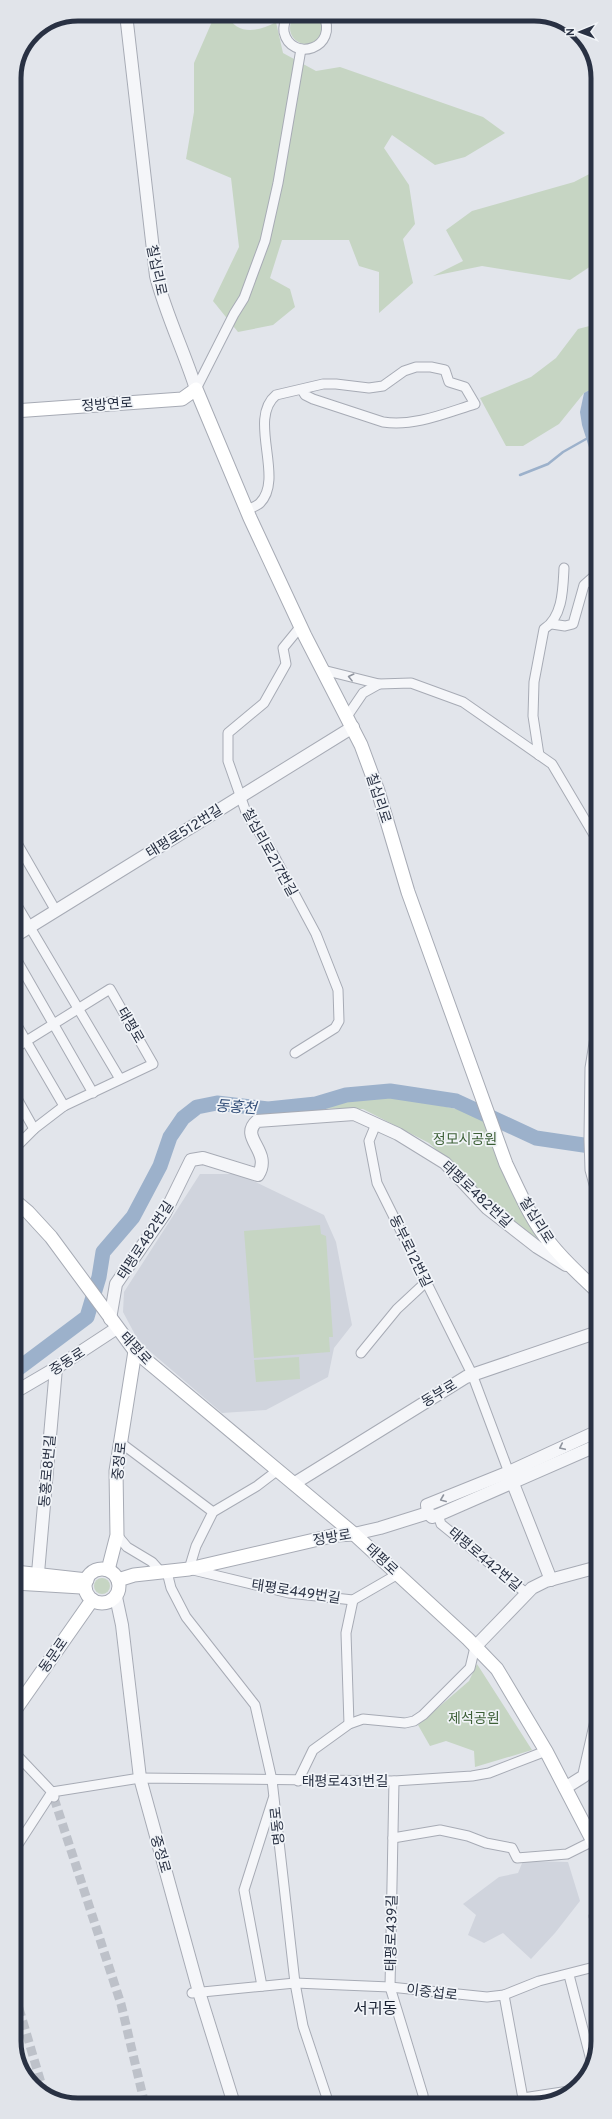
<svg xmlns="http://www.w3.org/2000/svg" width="612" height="2119" font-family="Overpass,'Noto Sans KR',sans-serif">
<rect width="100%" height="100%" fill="#e2e5eb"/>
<g fill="#d0d4dd">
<path d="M200,1174h39l85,41 12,27 16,83 -18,23 -6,29 -62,33 -44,3 -83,-71 -16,-30 1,-20z"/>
<path d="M523,1861l45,1 12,39 -25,32 -24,26 -28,-26 -19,10 -16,-8 8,-20 -13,-11 36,-27 19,-4z"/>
</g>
<g fill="#c6d5c3">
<circle cx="306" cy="28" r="16"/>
<path d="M222,14h5c9,22 32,18 49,8l7,31 33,18 24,-4 143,50 22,16 -40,24 -30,8 -43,-30 -8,13 25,37 6,39 -12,15 10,44 -34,30v-41l-20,-6 -10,-26h-67l-12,38 20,11 5,18 -22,18 -35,7 -25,-31 26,-54 -8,-69 -45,-19 8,-47v-49l20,-46z"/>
<path d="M597,170v92l-27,18 -88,-14 -49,10 30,-15 -17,-31 26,-19 102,-29z"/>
<path d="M597,324v62l-13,7 -25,31 -36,22h-17l-26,-48 51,-21 25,-19 22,-29z"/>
<path d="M385,1094l100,21 64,139 -120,-111 -66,-34 -86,-1z"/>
<path d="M320,1225l1,9 5,2 7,101h-4l1,15 -76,6 -10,-127z"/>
<path d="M299,1357l1,22 -44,3 -2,-22z"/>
<circle cx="102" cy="1586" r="8"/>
<path d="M477,1664l55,86 -57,17 -1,-16 -28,-10 -16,5 -12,-21 51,-44z"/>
</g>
<path fill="#9cb1cb" d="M597,386v87l-15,-48 -2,-13 4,-19z"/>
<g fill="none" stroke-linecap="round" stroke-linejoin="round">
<path stroke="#9cb1cb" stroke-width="2.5" d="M520,475l28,-11 15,-12 23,-13"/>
<path stroke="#9cb1cb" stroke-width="15" d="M15,1371l72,-54 12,-40 4,-25 30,-35 27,-51 10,-29 13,-19 14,-11 20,-4 51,6 48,-5 30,-9 44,-4 66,10 80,37 61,9"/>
<g stroke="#bdc1c9" stroke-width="9" stroke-dasharray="9 4.5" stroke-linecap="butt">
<path d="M54,1798l67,206 24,101"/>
<path d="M15,1995l29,98"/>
</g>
<g stroke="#a7abb5" stroke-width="11">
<g id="minor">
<path d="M288,14c-3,6 -5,11 -4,18 7,31 56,17 39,-18"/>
<path d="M196,389l38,-75 10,-16 21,-57 13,-58 23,-134"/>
<path d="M247,510c4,-2 10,-4 13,-7 25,-25 -13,-84 16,-108l47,-11h13l33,4 14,-2 21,-15 12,-4h15l14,3 4,12 16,5 10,17c-29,9 -61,23 -92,18l-70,-23 -8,-4 -3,-5"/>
<path d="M552,624l13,2 8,-2 11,-39 9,-8"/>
<path d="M323,670l56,14 32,-1 52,19 89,62 45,76"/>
<path d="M348,715l15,-22 16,-9"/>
<path d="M539,755l-6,-39 1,-34 10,-53c19,-12 19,-41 20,-61"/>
<path d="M14,838l42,73"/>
<path d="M15,902l105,177"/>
<path d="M15,957l78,136"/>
<path d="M15,1022l49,84"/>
<path d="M597,1025l-7,43 -1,71 1,31 7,25"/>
<path d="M15,1048l95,-59 43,75 -89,42 -30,23 -19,19"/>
<path d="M295,1053l40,-25 4,-7 -1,-31 -22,-56 -46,-86 -23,-33 -19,-54v-28l36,-30 22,-39 -3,-16 18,-22"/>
<path d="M15,1095l19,34"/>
<path d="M376,1124l-7,17 8,42 95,191 39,104"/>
<path d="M361,1353l36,-44 29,-27"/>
<path d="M121,1443l92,69"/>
<path d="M278,1470l-21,16 -44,26 -17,34 -7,23 100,24 64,7 45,-26"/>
<path d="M438,1515l3,9 85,69"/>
<path d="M117,1535l10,12 25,15 9,10"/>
<path d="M167,1572l4,16 15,29 69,88 17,75 23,203 8,43 26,78"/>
<path d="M349,1724l-3,-91 7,-33"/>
<path d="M15,1753l37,39 2,5"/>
<path d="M298,1781l15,-31 36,-26 14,-5 42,4 9,-2 9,-6 47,-47 5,-21"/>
<path d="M394,1781l-4,206 33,108 1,9"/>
<path d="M393,1838l47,-8 28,6 18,7 26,5 5,10 50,-4 26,-13"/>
<path d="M15,1849l37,-57 88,-14 254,3 78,-5 17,-3 57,-22"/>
<path d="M594,1916l4,5"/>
<path d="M569,1975l22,85"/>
<path d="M262,1986l-18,-96 29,-91"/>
<path d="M192,1993l103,-10 95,4 97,10 17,-2 35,-14 59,-15"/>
<path d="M504,1995l20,109"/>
<path d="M523,2098l46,-7"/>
</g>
</g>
<g stroke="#a7abb5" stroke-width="14">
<g id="tertiary">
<path d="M126,14l30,262c10,39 28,75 40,113"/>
<path d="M15,936l338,-209"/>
<path d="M110,1319l6,-35 49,-71 26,-53 12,-2 55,17c15,-24 -20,-37 -1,-54l97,-7 44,20 47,29 42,45 50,39 29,18"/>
<path d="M15,1392l41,-24 61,-40"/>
<path d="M512,1481l39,99"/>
<path d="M295,1483l171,-106 132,-45"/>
<path d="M428,1513l-1,-8 82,-33 89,-41"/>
<path d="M428,1513l4,4 6,-2 160,-70"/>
<path d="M354,1534l26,-6 48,-15"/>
<path d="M38,1573l18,-205"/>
<path d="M116,1597l6,28 18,153 59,214 35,112"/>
<path d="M475,1647l57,-59 14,-7 52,-14"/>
<path d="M565,1788l19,-12 14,-62"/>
</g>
</g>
<g stroke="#a7abb5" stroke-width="15">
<g id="secondary">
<path d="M14,411l168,-12 14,-10 54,129 55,118 56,109 17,46 30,101 98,272c13,27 25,56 44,79 14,18 31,33 48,49"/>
<path d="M15,1201l13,11 23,25 84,114 219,183 114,105 29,30 49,82 52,100"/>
<circle cx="102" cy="1586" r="17"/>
<path d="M108,1570l9,-35 -1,-64 19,-120"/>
<path d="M15,1572l72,8"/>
<path d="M118,1580l16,-5 55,-6 147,-34 18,-1"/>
<path d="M15,1583l66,4"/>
<path d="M15,1710l77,-110"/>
</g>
</g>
<use href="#minor" stroke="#f5f6f9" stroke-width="9"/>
<use href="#tertiary" stroke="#f5f6f9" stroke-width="12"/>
<use href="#secondary" stroke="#fff" stroke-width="13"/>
</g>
<defs><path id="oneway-chevron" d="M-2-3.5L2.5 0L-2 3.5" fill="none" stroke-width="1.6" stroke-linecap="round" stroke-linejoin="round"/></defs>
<g stroke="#8f949e">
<use href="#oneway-chevron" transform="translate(351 677) rotate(-166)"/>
<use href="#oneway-chevron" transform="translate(562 1447) rotate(155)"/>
<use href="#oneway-chevron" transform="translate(443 1499) rotate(158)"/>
</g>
<g text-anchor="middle" stroke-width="3.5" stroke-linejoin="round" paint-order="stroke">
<g font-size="14" fill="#293143" stroke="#f1f4f8">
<text transform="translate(157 270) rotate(78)" y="5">칠십리로</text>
<text transform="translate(107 404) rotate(-4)" y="5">정방연로</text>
<text transform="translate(379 798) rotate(72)" y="5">칠십리로</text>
<text transform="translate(184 831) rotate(-32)" y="5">태평로512번길</text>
<text transform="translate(270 852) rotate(61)" y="5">칠십리로217번길</text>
<text transform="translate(131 1025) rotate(60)" y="5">태평로</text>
<text transform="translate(477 1194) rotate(43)" y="5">태평로482번길</text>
<text transform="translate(537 1220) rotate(58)" y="5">칠십리로</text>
<text transform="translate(145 1240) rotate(-57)" y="5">태평로482번길</text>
<text transform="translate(411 1251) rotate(64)" y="5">동부로12번길</text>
<text transform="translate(136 1348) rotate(47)" y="5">태평로</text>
<text transform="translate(67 1361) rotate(-33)" y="5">중동로</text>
<text transform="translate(439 1393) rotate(-31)" y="5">동부로</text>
<text transform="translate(119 1461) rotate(-84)" y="5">중정로</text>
<text transform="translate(47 1471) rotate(-85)" y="5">동홍로8번길</text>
<text transform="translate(332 1537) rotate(-10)" y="5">정방로</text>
<text transform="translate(382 1559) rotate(43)" y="5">태평로</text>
<text transform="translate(485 1559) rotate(40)" y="5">태평로442번길</text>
<text transform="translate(296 1591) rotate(9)" y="5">태평로449번길</text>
<text transform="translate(53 1655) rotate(-55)" y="5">동문로</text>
<text x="345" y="1786">태평로431번길</text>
<text transform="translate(277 1826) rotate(-96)" y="5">명동로</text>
<text transform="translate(161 1854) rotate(74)" y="5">중정로</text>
<text transform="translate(391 1933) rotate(-89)" y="5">태평로439길</text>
<text transform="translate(432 1992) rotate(7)" y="5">이중섭로</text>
</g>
<g font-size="14" fill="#3c5f36" stroke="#f1f4f8">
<text x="465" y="1144">정모시공원</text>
<text x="474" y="1723">제석공원</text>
</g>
<g font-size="15" font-style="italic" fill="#324e78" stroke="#f1f4f8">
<text transform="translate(236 1107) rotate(4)" y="5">동홍천</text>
</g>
<g font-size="16" fill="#1b2334" stroke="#f1f4f8">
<text x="375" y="2014">서귀동</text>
</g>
</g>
<path d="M0 0H612V2119H0ZM78 21H534A57 57 0 0 1 591 78V2041A57 57 0 0 1 534 2098H78A57 57 0 0 1 21 2041V78A57 57 0 0 1 78 21Z" fill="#e1e4ea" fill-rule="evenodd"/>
<path fill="none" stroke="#293143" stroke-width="5" d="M78 21H534A57 57 0 0 1 591 78V2041A57 57 0 0 1 534 2098H78A57 57 0 0 1 21 2041V78A57 57 0 0 1 78 21Z"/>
<g transform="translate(580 32) rotate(269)" stroke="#f1f4f8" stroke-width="3" paint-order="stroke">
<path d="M0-3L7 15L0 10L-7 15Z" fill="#293143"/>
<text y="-6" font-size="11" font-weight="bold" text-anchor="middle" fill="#293143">N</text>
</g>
</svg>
